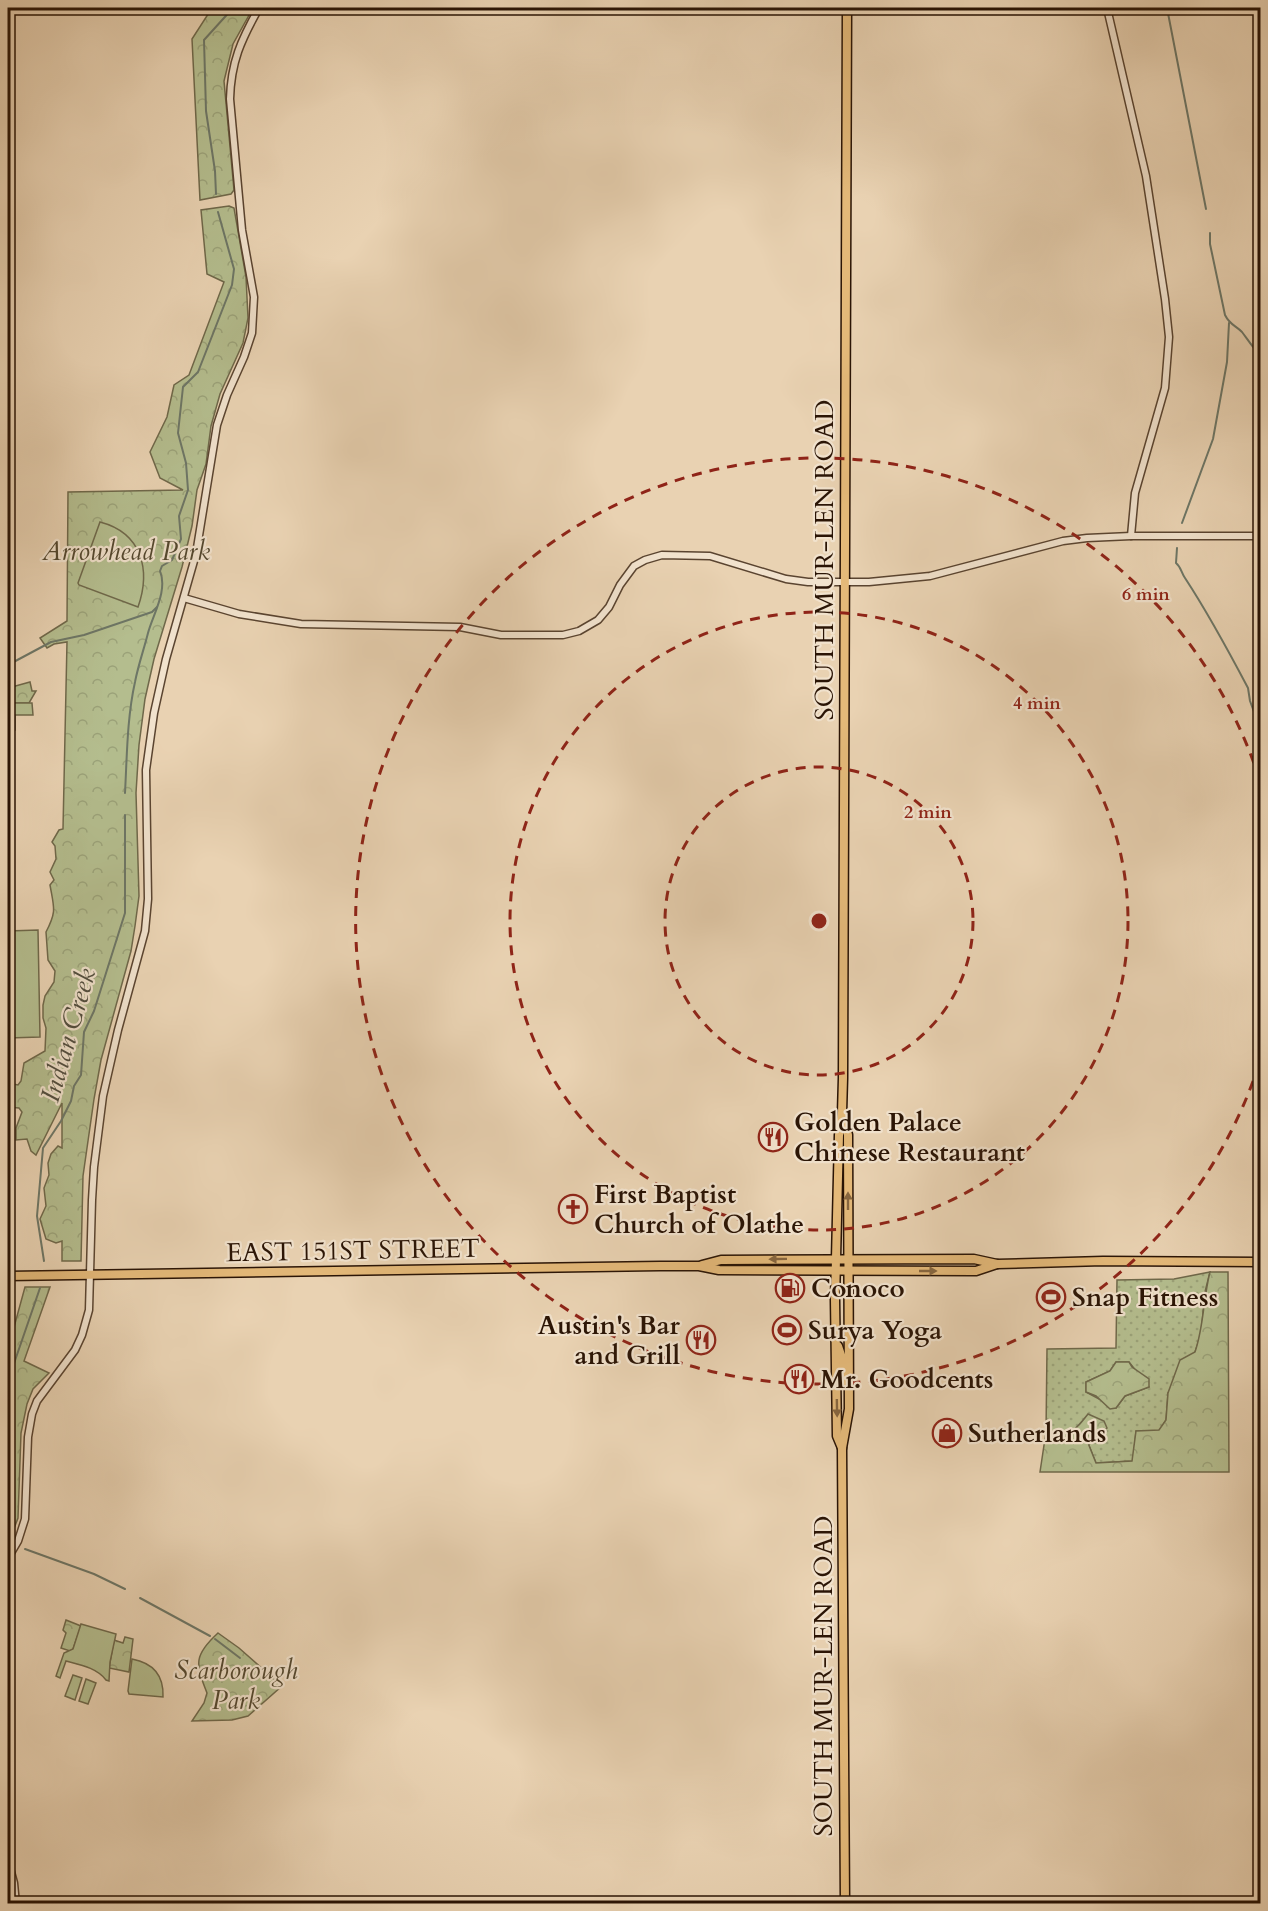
<svg xmlns="http://www.w3.org/2000/svg" width="1268" height="1911" font-family="Cardo,serif">
<defs>
<pattern id="grass-dots" width="8" height="8" patternUnits="userSpaceOnUse" patternTransform="scale(1.5)"><rect width="8" height="8" fill="#b4bd8e"/><path d="M2 2h.1M6 6h.1" fill="none" stroke="#9ba279" stroke-width="1.8" stroke-linecap="round"/></pattern>
<pattern id="forest-crowns" width="20" height="18" patternUnits="userSpaceOnUse" patternTransform="scale(1.5)"><rect width="20" height="18" fill="#b4bd8e"/><path d="M2 6a3 3 0 1 1 6 0M12 15a3 3 0 1 1 6 0" fill="none" stroke="#9ba279"/></pattern>
</defs>
<rect width="100%" height="100%" fill="#e9d2b2"/>
<filter id="stains"><feTurbulence type="fractalNoise" baseFrequency=".00333" numOctaves="4"/><feColorMatrix values="0 0 0 0 .2 0 0 0 0 .09 0 0 0 0 .02 0 0 0 .5 -.17"/></filter>
<radialGradient id="worn" r=".72"><stop offset=".6" stop-color="#630" stop-opacity="0"/><stop offset="1" stop-color="#630" stop-opacity=".3"/></radialGradient>
<path fill="url(#grass-dots)" stroke="#6f684a" stroke-width="1.5" fill-rule="evenodd" d="M1210,1272l-5,20 -4,42 -6,18 -27,41 -2,27 -7,11h-23l-3,30 -37,2 -8,-20 -13,-13 -16,5 -13,-3 1,-83 69,-1 1,-68 57,-1zM1116,1362h13l20,25 -24,9 -9,12 -30,-16v-10l24,-11z"/>
<g fill="url(#forest-crowns)" stroke="#6f684a" stroke-width="1.5">
<path d="M212,8h41l-20,36 -9,37 10,109 -3,4 -31,6 -8,-161z"/>
<path d="M229,206l5,2 12,69 2,41 -5,25 -23,51 -9,32 -5,38 -9,26 -5,36 -10,41 -28,92 -9,40 -6,46 -3,48 3,103 -4,30 -4,25 -30,109 -7,39 -11,77 -2,85h-19v-20l-6,2 -10,-4 -6,-20 6,-13 -2,-18 5,-13 -1,-12 3,-9 7,-8 4,2v-45l-26,52 -5,-4 -4,-12 -11,1v-12l6,-16 -3,-4 -11,-1v-24l10,2 3,-4 3,-18 21,-12 1,-23 -3,-10v-13l2,-9 9,-14 1,-11 -7,-11 -2,-28c11,-21 8,-24 4,-47l4,-5 -4,-8 6,-13 -1,-13 -3,-4 7,-12 4,-1 4,-187 -13,2 -7,4 -7,-10 27,-17 1,-129 115,-2 -23,-12 -10,-26 17,-35 7,-32 15,-10 35,-93 -17,-8 -6,-64z"/>
<path d="M30,682l2,9h4l-7,12h-21v-15z"/>
<path d="M1210,1272h18l1,200h-189l6,-40c24,5 28,0 42,-18l16,7 3,7 -19,15 8,20 36,-2 4,-30 23,-1 7,-10 2,-27 12,-33 15,-8c9,-26 8,-53 15,-80z"/>
<path d="M25,1287h25l-26,74 25,12 -16,16 -6,15 -6,29 -3,85 -10,26v-195z"/>
<path d="M1116,1362h13l3,5 17,12v8l-24,9 -9,12 -6,1 -14,-13 -10,-4v-10l24,-11z"/>
<path d="M66,1620l15,6 -8,23 -3,2 -9,-3 5,-15 -3,-3z"/>
<path d="M218,1633l21,15 43,38 -34,30 -16,4 -40,1 12,-18 3,-10c-12,-30 -13,-38 11,-60z"/>
<path d="M125,1637l8,2 -4,33 -20,-4 5,-28 9,3z"/>
</g>
<g fill="#b4bd8e" stroke="#6f684a" stroke-width="1.5">
<path d="M100,522c42,11 51,48 38,85l-59,-22 -1,-2z"/>
<path d="M8,703h24l1,12h-18v15h-7z"/>
<path d="M38,930l2,107 -32,1v-107z"/>
<path d="M81,1624l35,10 -6,28 -1,19 -3,-1c-9,-12 -25,-15 -40,-19l-6,17 -4,-2 8,-23 9,-4z"/>
<path d="M132,1659c21,4 32,16 31,38l-34,-3 -1,-3z"/>
<path d="M73,1675l9,3 -7,22 -10,-4z"/>
<path d="M86,1679l10,4 -8,21 -9,-3z"/>
</g>
<g fill="none" stroke-linecap="round" stroke-linejoin="round">
<g stroke="#6d7666" stroke-width="2">
<path d="M1167,8l39,201"/>
<path d="M216,194l-1,-23 -9,-60 -2,-71 29,-32"/>
<path d="M1210,233v11l15,71c5,10 10,10 17,17 6,8 11,16 18,23"/>
<path d="M1182,523l31,-84 14,-77 2,-39"/>
<path d="M1177,548l-1,15c5,4 5,9 9,15 23,35 43,72 63,110l2,13 10,27"/>
<path d="M8,665l43,-23 33,-7 68,-23 5,-5"/>
<path d="M125,793c2,-37 2,-75 10,-111 3,-16 9,-33 13,-49 5,-19 20,-42 12,-62l2,-5 10,-6 9,-21 -2,-23 9,-26 -2,-27 -8,-30 5,-46 15,-15 34,-87 2,-16 -16,-57"/>
<path d="M44,1261l-7,-45 6,-68 18,-27 10,-20 3,-15 7,-11 3,-43 10,-21 31,-98v-98"/>
<path d="M8,1521l2,-146 30,-87"/>
<path d="M25,1549l69,25 31,15"/>
<path d="M140,1598l70,38"/>
<path d="M215,1639l25,19"/>
</g>
<g stroke="#5a4430" stroke-width="9">
<g id="minor">
<path d="M1107,8l39,168 19,123 4,38 -4,51 -30,105 -4,43"/>
<path d="M184,598l55,16 62,10 159,3 41,8h62l16,-4 19,-11 11,-13 11,-22 14,-19 11,-6 17,-5 48,1 76,23 22,3h61l61,-6 133,-35 24,-3 44,-2h129"/>
<path d="M8,1558l10,-17 7,-22 3,-82 4,-23 5,-13 38,-51 7,-15 7,-25 3,-110 2,-33 9,-71 15,-66 27,-99 3,-32 -2,-129 8,-57 12,-54 30,-105 21,-129 10,-30 17,-38 8,-24 2,-36 -12,-67 -12,-131c1,-37 11,-59 29,-91"/>
<path d="M8,1861l6,22 2,21"/>
</g>
</g>
<g stroke="#2a1405" stroke-width="11">
<g id="major">
<path d="M843,1116l5,19 1,274 -7,39 3,456"/>
<path d="M702,1265l19,-5 253,-1 23,5 106,-3 157,1"/>
<path d="M8,1276l652,-10h39l20,4 257,1 21,-7"/>
<path d="M838,1346l4,12v24l6,4"/>
<path d="M842,1448l-5,-12 -2,-136 4,-165 3,-22 1,-35 4,-1070"/>
</g>
</g>
<use href="#minor" stroke="#f1e2cd" stroke-width="6"/>
<use href="#major" stroke="#e4b979" stroke-width="8"/>
</g>
<defs><path id="oneway-solid" d="M-6-.8H1V-3.2L6.5 0L1 3.2V.8H-6Z" transform="scale(1.5)"/></defs>
<g fill="#87663f">
<use href="#oneway-solid" transform="translate(848 1201) rotate(-90)"/>
<use href="#oneway-solid" transform="translate(778 1259) rotate(179)"/>
<use href="#oneway-solid" transform="translate(928 1271)"/>
<use href="#oneway-solid" transform="translate(837 1408) rotate(89)"/>
</g>
<g fill="none" stroke="#8f2418" stroke-width="3" stroke-dasharray="10 8">
<circle cx="819" cy="921" r="154"/>
<circle cx="819" cy="921" r="309"/>
<path d="M1259 1064A463 463 0 1 1 1259 778"/>
</g>
<defs>
<g id="restaurant-ring" transform="scale(1.5)"><circle r="9.5" fill="#f1e2cd" stroke="#8f2418" stroke-width="1.5"/><path d="M-5-6h1v4h1v-4h1v4h1v-4h1v5L-1.5 .5V6h-2V.5L-5-1ZM5-6V6H3V1.5H1.5Q1.5-4 5-6Z" fill="#8f2418"/></g>
<g id="church-ring" transform="scale(1.5)"><circle r="9.5" fill="#f1e2cd" stroke="#8f2418" stroke-width="1.5"/><path d="M-1.2-6h2.4v3.5h3.3v2.4h-3.3V6h-2.4V-.1h-3.3v-2.4h3.3Z" fill="#8f2418"/></g>
<g id="fuel-ring" transform="scale(1.5)"><circle r="9.5" fill="#f1e2cd" stroke="#8f2418" stroke-width="1.5"/><path d="M-5.5-6h7V0h2V4h1.3V-2.5L3-4.5l.8-.8L6-3V5H2.5V1h-1V6h-7ZM-4.2-4.7v3.2H.2V-4.7Z" fill="#8f2418"/></g>
<g id="stadium-ring" transform="scale(1.5)"><circle r="9.5" fill="#f1e2cd" stroke="#8f2418" stroke-width="1.5"/><path d="M0-5a6.5 5 0 1 0 0 10a6.5 5 0 1 0 0-10ZM-3.5-1.8h7v3.6h-7Z" fill="#8f2418"/></g>
<g id="shop-ring" transform="scale(1.5)"><circle r="9.5" fill="#f1e2cd" stroke="#8f2418" stroke-width="1.5"/><path d="M-5-2.5h2.3a2.7 3.5 0 0 1 5.4 0H5L5.5 6h-11ZM-1.5-2.5h3a1.5 2.3 0 0 0-3 0Z" fill="#8f2418"/></g>
</defs>
<g fill-rule="evenodd">
<use href="#restaurant-ring" x="773" y="1137"/>
<use href="#church-ring" x="573" y="1209"/>
<use href="#fuel-ring" x="790" y="1288"/>
<use href="#stadium-ring" x="1051" y="1297"/>
<use href="#stadium-ring" x="787" y="1330"/>
<use href="#restaurant-ring" x="701" y="1340"/>
<use href="#restaurant-ring" x="799" y="1379"/>
<use href="#shop-ring" x="947" y="1433"/>
</g>
<g text-anchor="middle" stroke-width="4.5" stroke-linejoin="round" paint-order="stroke">
<g font-size="26" font-style="italic" fill="#53472e" stroke="#f1e2cd">
<text x="126" y="560">Arrowhead Park</text>
<text x="236" y="1679">Scarborough<tspan x="236" dy="30">Park</tspan></text>
</g>
<g font-size="26" fill="#2a1405" stroke="#f1e2cd">
<text transform="translate(824 560) rotate(-90)" y="9">SOUTH MUR-LEN ROAD</text>
<text transform="translate(353 1250) rotate(-1)" y="9">EAST 151ST STREET</text>
<text transform="translate(823 1676) rotate(-90)" y="9">SOUTH MUR-LEN ROAD</text>
</g>
<g font-size="26" font-weight="bold" fill="#2a1405" stroke="#f1e2cd" text-anchor="start">
<text x="794" y="1131">Golden Palace<tspan x="794" dy="30">Chinese Restaurant</tspan></text>
<text x="594" y="1203">First Baptist<tspan x="594" dy="30">Church of Olathe</tspan></text>
<text x="811" y="1297">Conoco</text>
<text x="1072" y="1306">Snap Fitness</text>
<text x="680" y="1334" text-anchor="end">Austin's Bar<tspan x="680" dy="30">and Grill</tspan></text>
<text x="808" y="1339">Surya Yoga</text>
<text x="820" y="1388">Mr. Goodcents</text>
<text x="968" y="1442">Sutherlands</text>
</g>
<g font-size="27" font-style="italic" fill="#514d3e" stroke="#f1e2cd">
<text transform="translate(68 1035) rotate(-74)" y="9">Indian Creek</text>
</g>
</g>
<circle cx="819" cy="921" r="9" fill="#8f2418" stroke="#f1e2cd" stroke-width="3"/>
<g font-size="18" text-anchor="middle" font-weight="bold" fill="#8f2418" stroke="#f1e2cd" stroke-width="4.5" stroke-linejoin="round" paint-order="stroke">
<text x="1146" y="600">6 min</text>
<text x="1037" y="709">4 min</text>
<text x="928" y="818">2 min</text>
</g>
<rect width="1268" height="1911" fill="none" stroke="#e9d2b2" stroke-width="30"/>
<rect x="9" y="9" width="1250" height="1893" fill="none" stroke="#2a1405" stroke-width="3"/>
<rect x="15" y="15" width="1238" height="1881" fill="none" stroke="#2a1405" stroke-width="1.5"/>
<rect width="100%" height="100%" filter="url(#stains)"/>
<rect width="100%" height="100%" fill="url(#worn)"/>
</svg>
